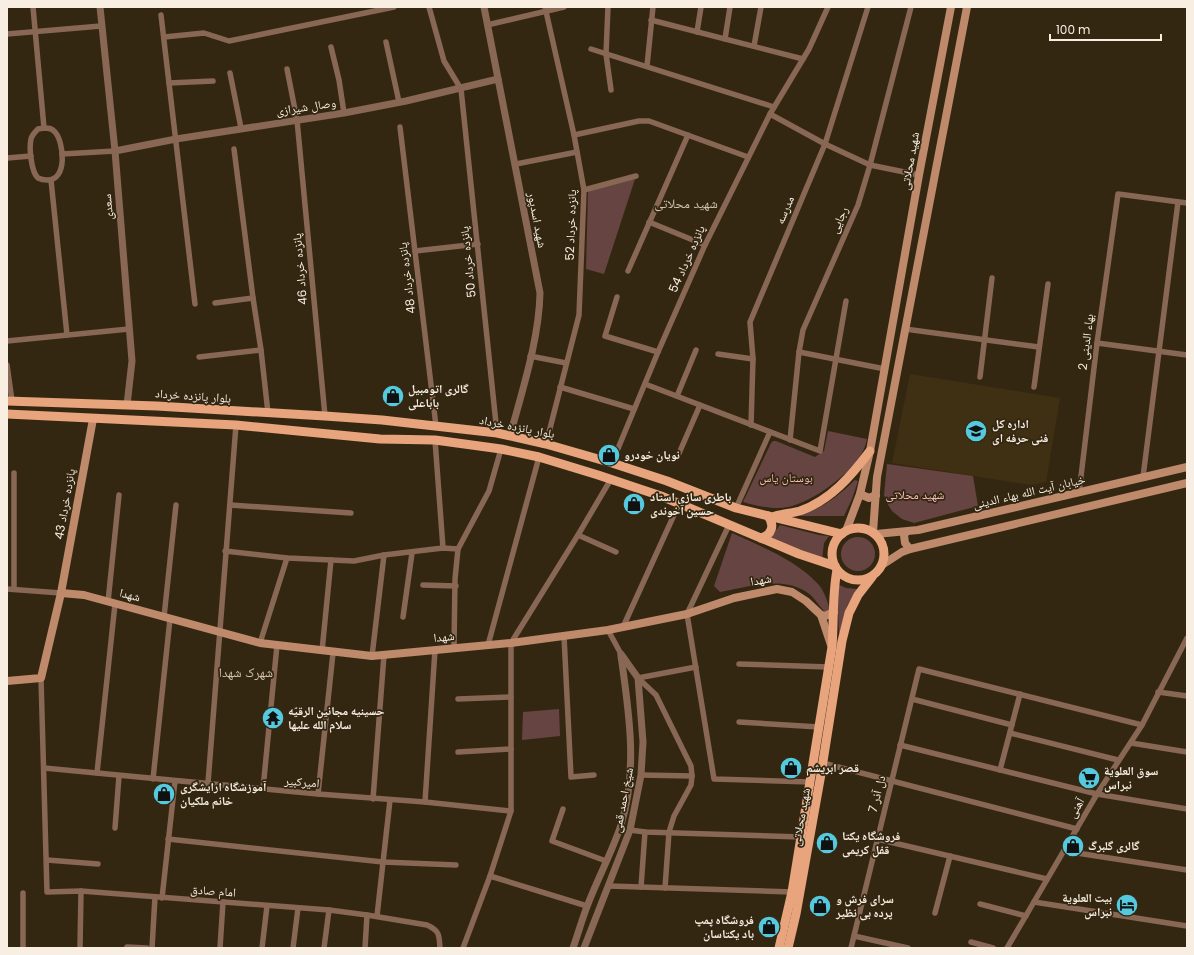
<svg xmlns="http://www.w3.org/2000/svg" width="1194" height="955" font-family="Poppins,'Noto Naskh Arabic',sans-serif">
<rect width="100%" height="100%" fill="#342712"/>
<path fill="#3f2f13" d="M910,374l150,24 -14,84 -15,3 -139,-22z"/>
<g fill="#664441">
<path d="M635,179l-31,95 -18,-5 2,-78z"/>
<path d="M828,431l39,8c-1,4 -2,8 -4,12 -11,22 -50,51 -75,56 -14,3 -31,-1 -45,-5l28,-59 2,-2h3l39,16 9,-6z"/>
<path d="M887,464l86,12 5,30 -64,17 -12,-4 -10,-8 -5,-8 -3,-8z"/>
<path d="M855,480l3,1 -6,18 -8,17h-44c24,-9 37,-19 55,-36z"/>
<path d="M780,525l39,10 10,1 -5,7 -2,17 -53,-21z"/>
<path d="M732,533c28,13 64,27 85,50 7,7 11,19 13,28l-2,1h-3c-6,-6 -10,-14 -17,-19 -25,-18 -60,-6 -88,-1l-6,-6z"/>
<circle cx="858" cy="554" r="17"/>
<path d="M837,584l9,4 11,1 -10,17 -8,29z"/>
<path d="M559,709l1,27 -38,4 1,-28z"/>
</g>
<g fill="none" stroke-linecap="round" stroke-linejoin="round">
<g stroke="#886754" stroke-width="5.5">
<path d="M33,7l11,121"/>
<path d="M429,7l15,54 17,28 36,344"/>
<path d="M545,7l29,128 10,55 -5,125 -33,129"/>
<path d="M608,7l-2,47 5,36"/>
<path d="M161,15l34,289"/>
<path d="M651,20l152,39"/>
<path d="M487,25l77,-18"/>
<path d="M697,32l4,-25"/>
<path d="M7,34l94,-8"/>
<path d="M164,37l40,-4 25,8 165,-34"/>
<path d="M725,39l5,-32"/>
<path d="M386,42l13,60"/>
<path d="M754,46l7,-39"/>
<path d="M331,47l8,33 5,33"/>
<path d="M591,49l183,58"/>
<path d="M647,66l6,-59"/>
<path d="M287,69l10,51 28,296"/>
<path d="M230,73l11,55"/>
<path d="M169,83l44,-2"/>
<path d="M770,114l55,30 45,21 49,10"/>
<path d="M400,127l36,299"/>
<path d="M44,128c4,0 8,0 11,4 9,10 13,49 -8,48 -3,0 -7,-1 -9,-2 -7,-6 -9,-31 -7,-39 1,-4 4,-7 7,-10z"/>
<path d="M574,135l65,-14h10l99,36"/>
<path d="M234,149l19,149 8,52 7,63"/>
<path d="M62,154l53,-3"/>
<path d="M7,158l24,-2"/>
<path d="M516,164l61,-12"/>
<path d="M51,180l16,155"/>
<path d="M584,190l52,-14"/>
<path d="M649,222l56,23"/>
<path d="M415,251l63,-7"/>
<path d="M628,271l60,-136"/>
<path d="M617,297l-12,39 53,16"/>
<path d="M215,303l38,-5"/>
<path d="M905,329l134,18"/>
<path d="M7,341l122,-12"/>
<path d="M1097,343l90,12"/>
<path d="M799,352l86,17"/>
<path d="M718,354l35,5"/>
<path d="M530,356l36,7"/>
<path d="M199,357l62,-7"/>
<path d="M7,365l5,36"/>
<path d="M980,377l12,-99"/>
<path d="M645,384l175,67 26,-150"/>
<path d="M560,387l74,22"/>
<path d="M1034,387l14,-103"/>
<path d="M677,396l19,-46"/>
<path d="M751,425l2,-66 -3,-37 75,-178 43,-137"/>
<path d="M435,440l8,108"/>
<path d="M790,440l9,-88 4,-22 55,-125 12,-40 41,-158"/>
<path d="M677,458l23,-53"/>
<path d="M612,463l46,-111 47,-107 65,-131 39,-65 19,-42"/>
<path d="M14,473v116"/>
<path d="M1143,477l35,-275"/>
<path d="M1079,493l18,-150 21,-149 69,9"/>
<path d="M230,505l121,8"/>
<path d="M736,508l34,-76"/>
<path d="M729,525l-42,89 27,165 96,3"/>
<path d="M578,535l38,17"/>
<path d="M225,551l62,7 67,3 30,-6 59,-7 15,1"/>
<path d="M423,585l33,1"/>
<path d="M7,589l54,4"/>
<path d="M108,602l11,-107"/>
<path d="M164,617l12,-112"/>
<path d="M403,617l9,-64"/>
<path d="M623,627l56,-123"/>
<path d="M608,630l13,24"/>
<path d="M564,636l7,141 23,-2"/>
<path d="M260,643l27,-85"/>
<path d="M488,645l51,-188"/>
<path d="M454,648l1,-69 3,-30 31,-58 12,-42"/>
<path d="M322,651l9,-91"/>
<path d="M372,656l12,-101"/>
<path d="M739,664l90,3"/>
<path d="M41,678l6,214 34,-1 248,19 38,5 60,10c13,6 12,10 13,23"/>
<path d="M638,678l18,17 35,71 1,10 -1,9 -17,31 -5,16 -4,56"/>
<path d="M638,678l58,-11"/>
<path d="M1158,692l29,4"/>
<path d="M458,699l53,-2"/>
<path d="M912,699l100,26"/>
<path d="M739,722l80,5"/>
<path d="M1010,733l108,27"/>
<path d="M1131,743l56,9"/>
<path d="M900,745l197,49 90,15"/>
<path d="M458,752l53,-3"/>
<path d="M823,763l254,66"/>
<path d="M44,768l274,26 107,8 86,9"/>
<path d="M1000,770l20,-76"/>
<path d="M97,773l18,-169"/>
<path d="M641,775l51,1"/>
<path d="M153,779l17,-160"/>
<path d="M208,783l28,-358"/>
<path d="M263,789l14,-144"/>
<path d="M318,794l15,-141"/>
<path d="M373,799l11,-144"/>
<path d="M425,802l10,-152"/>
<path d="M563,809l-11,32 54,20"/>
<path d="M115,828l4,-52"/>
<path d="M630,830l15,2 156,5"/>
<path d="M168,839l215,23 73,3"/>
<path d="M877,839l170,40"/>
<path d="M1064,851l123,19"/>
<path d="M47,860l51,4"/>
<path d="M490,876l97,30"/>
<path d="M609,886l183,6"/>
<path d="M641,887l4,-55"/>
<path d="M23,893v55"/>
<path d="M162,898l13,-117"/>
<path d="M1034,902l153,24"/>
<path d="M980,904l46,12"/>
<path d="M935,913l15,-57"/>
<path d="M377,916l13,-116"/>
<path d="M854,936l54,12"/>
<path d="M971,942l22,6"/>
<path d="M127,947l20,1"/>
<path d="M80,948l1,-57"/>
<path d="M152,948l3,-51"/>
<path d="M220,948l3,-46"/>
<path d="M262,948l5,-42"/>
<path d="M293,948l5,-40"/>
<path d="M324,948l5,-38"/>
<path d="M365,948l2,-33"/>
<path d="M463,948l27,-72 21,-65v-168l67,-108 33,-56"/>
<path d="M851,948l68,-279 223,56"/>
<path d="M1007,948l90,-154 45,-69 45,-87"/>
</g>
<g stroke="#886754" stroke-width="7">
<path d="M100,7l15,144 17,210 -5,44"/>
<path d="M484,7l56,286c-1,47 -18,98 -30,143"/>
<path d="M115,151l61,-12 168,-26 62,-12 92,-22"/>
<path d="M573,948c5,-14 9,-29 15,-44 10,-26 24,-52 33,-79 17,-55 8,-113 0,-169"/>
<path d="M584,948l46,-118 11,-55 2,-33 -5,-64 -17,-24"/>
</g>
<g stroke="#be8a6b" stroke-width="8">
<path d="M860,494l9,4 7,-3"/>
<path d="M846,531l14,-37 10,-43 49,-276 32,-168"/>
<path d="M873,532l4,-55 90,-470"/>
<path d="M906,532l-2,3 1,8 5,6"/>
<path d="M876,534l42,-4 269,-63"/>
<path d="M882,565l20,-13 8,-3 277,-66"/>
<path d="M61,593l23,2 176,48 112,13 139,-13 97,-13 79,-16 47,-16 43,-9 15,3 14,9 15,14"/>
<path d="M831,645l-10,-30 4,1 9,-4"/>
<path d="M7,681l34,-3 20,-85 32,-174"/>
</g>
<g stroke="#e8a47c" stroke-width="9">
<path d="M7,401l150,5 168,10 57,4 115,13 49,11 66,19 55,18 69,27 106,26"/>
<path d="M7,414l229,11 144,14 55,1 66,9 38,8 59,18 63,21 138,58 36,12"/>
<path d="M775,516c8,-2 17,-3 25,-5 31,-11 51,-35 70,-60"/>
<circle cx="858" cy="554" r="26"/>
<path d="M761,538c11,-3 14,-13 7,-22"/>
<path d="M779,948l13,-56 40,-245c2,-25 0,-51 5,-77"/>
<path d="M788,948l8,-34 25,-140 21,-133 7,-28 9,-18 14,-18"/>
</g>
</g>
<defs>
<g id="shop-disc" transform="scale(1.15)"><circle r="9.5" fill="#55cadf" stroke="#342712"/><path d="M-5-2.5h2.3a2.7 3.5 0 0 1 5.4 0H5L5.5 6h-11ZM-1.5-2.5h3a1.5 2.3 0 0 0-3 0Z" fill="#111"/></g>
<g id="school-disc" transform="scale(1.15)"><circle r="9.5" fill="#55cadf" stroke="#342712"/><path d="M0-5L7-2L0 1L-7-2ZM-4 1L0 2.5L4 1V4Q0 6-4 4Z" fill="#111"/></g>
<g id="temple-disc" transform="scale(1.15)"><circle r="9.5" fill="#55cadf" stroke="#342712"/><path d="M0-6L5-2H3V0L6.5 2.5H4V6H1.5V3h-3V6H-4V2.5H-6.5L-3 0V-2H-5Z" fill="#111"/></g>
<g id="supermarket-disc" transform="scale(1.15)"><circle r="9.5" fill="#55cadf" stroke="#342712"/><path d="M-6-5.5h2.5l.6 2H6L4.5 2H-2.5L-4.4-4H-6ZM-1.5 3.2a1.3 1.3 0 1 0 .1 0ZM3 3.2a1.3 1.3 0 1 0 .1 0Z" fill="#111"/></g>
<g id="hotel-disc" transform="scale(1.15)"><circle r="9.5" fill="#55cadf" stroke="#342712"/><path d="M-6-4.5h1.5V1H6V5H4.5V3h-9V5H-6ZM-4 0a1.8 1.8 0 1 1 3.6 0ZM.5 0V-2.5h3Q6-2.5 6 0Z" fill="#111"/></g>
</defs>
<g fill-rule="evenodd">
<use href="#shop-disc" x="393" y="396"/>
<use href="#school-disc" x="976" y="431"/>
<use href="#shop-disc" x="609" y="455"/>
<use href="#shop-disc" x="634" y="504"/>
<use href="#temple-disc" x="273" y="718"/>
<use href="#shop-disc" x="791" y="768"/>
<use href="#supermarket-disc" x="1089" y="778"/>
<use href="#shop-disc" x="164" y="794"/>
<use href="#shop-disc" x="827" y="843"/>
<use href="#shop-disc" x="1073" y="846"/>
<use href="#hotel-disc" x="1127" y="905"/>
<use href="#shop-disc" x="820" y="906"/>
<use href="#shop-disc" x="769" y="927"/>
</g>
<g text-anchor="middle" stroke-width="3.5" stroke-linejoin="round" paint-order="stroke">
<g font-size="12" fill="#f8efe2" stroke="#342712">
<text transform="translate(306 107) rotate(-8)" y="4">وصال شیرازی</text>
<text transform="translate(910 161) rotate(-80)" y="4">شهید محلاتی</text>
<text transform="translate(108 207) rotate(-95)" y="4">سعدی</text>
<text transform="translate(785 210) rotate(-67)" y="4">مدرسه</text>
<text transform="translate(537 220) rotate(79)" y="4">شهید اسدپور</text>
<text transform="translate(839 220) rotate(-66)" y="4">رجایی</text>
<text transform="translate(571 225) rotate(-88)" y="4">پانزده خرداد 52</text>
<text transform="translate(687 259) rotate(-66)" y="4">پانزده خرداد 54</text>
<text transform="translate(468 262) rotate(-96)" y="4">پانزده خرداد 50</text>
<text transform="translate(300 269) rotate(-95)" y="4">پانزده خرداد 46</text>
<text transform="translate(407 278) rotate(-97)" y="4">پانزده خرداد 48</text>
<text transform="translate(1086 342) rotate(-83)" y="4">بهاء الدینی 2</text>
<text transform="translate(193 396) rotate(4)" y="4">بلوار پانزده خرداد</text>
<text transform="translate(517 427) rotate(11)" y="4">بلوار پانزده خرداد</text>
<text transform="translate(1029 492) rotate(-13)" y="4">خیابان آیت الله بهاء الدینی</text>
<text transform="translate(65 504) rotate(-80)" y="4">پانزده خرداد 43</text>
<text transform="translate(761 580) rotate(-10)" y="4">شهدا</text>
<text transform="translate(130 595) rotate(15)" y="4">شهدا</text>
<text transform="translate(444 637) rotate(-6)" y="4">شهدا</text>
<text transform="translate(302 782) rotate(5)" y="4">امیرکبیر</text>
<text transform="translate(877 794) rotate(-76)" y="4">دل آذر 7</text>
<text transform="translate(623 800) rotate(-79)" y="4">شیخ احمد قمی</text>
<text transform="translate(1076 808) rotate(-60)" y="4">آهنی</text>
<text transform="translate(801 817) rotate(-80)" y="4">شهید محلاتی</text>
<text transform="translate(213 891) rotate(4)" y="4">امام صادق</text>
</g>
<g font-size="12" font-weight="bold" fill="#f8efe2" stroke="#342712" text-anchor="start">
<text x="408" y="393">گالری اتومبیل<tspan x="408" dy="14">باباعلی</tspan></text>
<text x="992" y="428">اداره کل<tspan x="992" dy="14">فنی حرفه ای</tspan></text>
<text x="624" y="459">نویان خودرو</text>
<text x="650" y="501">باطری سازی استاد<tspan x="650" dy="14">حسین آخوندی</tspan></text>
<text x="288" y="715">حسینیه مجانین الرقیّه<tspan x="288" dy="14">سلام الله علیها</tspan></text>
<text x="806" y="772">قصر ابریشم</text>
<text x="1104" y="775">سوق العلوية<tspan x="1104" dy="14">نبراس</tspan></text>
<text x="180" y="791">آموزشگاه ارایشگری<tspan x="180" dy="14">خانم ملکیان</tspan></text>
<text x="842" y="840">فروشگاه یکتا<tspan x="842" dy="14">قفل کریمی</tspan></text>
<text x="1088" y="850">گالری گلبرگ</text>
<text x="1112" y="902" text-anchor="end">بيت العلوية<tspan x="1112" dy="14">نبراس</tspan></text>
<text x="836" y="903">سرای فرش و<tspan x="836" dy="14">پرده بی نظیر</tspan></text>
<text x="754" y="924" text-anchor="end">فروشگاه پمپ<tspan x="754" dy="14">باد یکتاسان</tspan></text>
</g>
<g font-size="12" fill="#f7bdb7" stroke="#342712">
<text x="786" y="482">بوستان یاس</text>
<text x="915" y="499">شهید محلاتی</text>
</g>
<g font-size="13" fill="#d2c2a9" stroke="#342712">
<text x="686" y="208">شهید محلاتی</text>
<text x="246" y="677">شهرک شهدا</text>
</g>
</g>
<rect width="1194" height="955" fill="none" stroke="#f8efe2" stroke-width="16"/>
<path d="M1050 34v6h111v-6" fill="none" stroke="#f8efe2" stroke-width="2"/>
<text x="1056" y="34" font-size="12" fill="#f8efe2" stroke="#342712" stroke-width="3" paint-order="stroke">100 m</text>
</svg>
